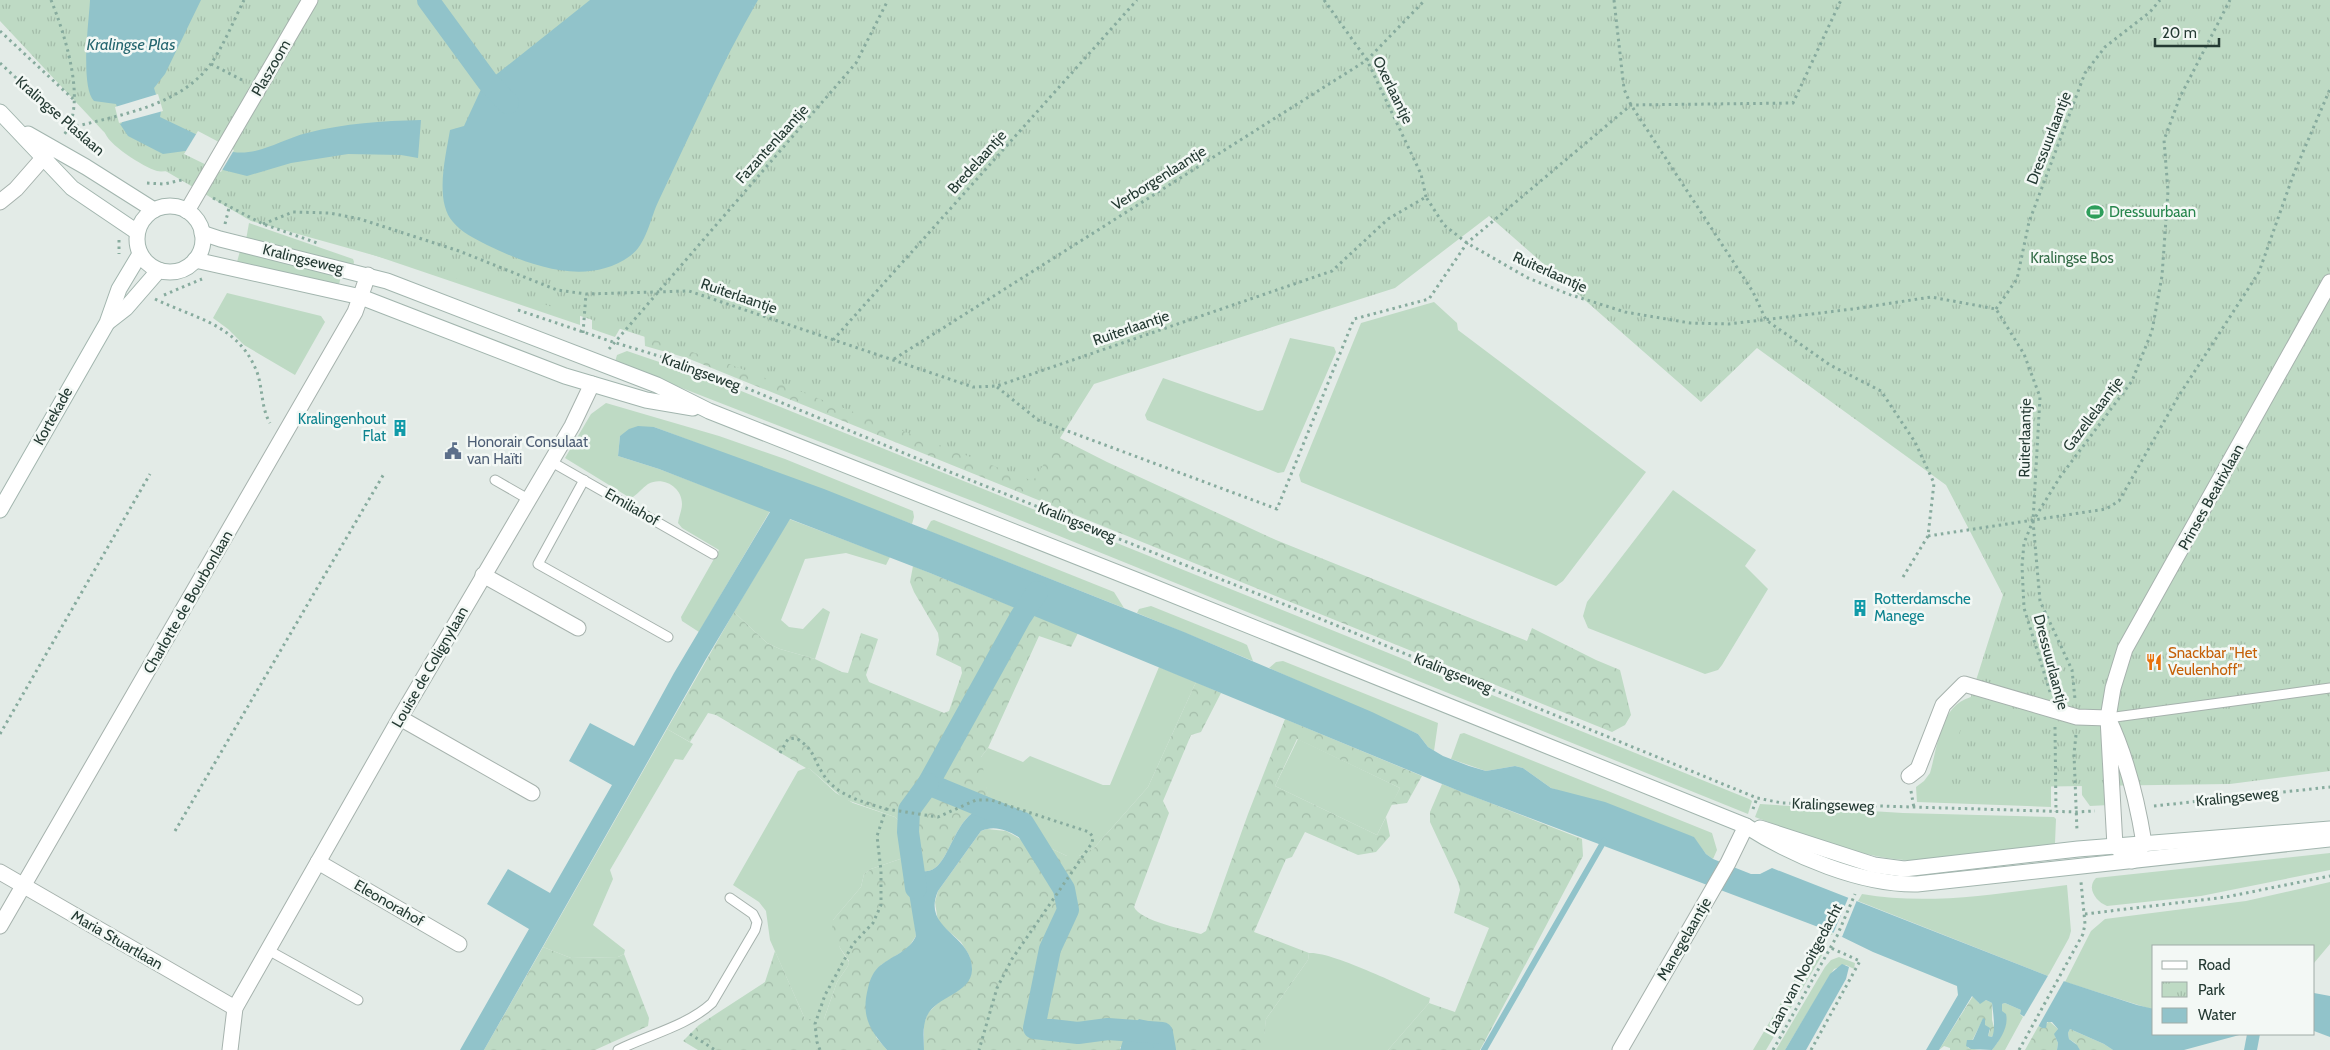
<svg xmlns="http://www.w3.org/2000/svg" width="2330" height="1050" font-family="Cabin,sans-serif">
<defs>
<pattern id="forest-crowns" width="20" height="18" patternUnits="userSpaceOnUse" patternTransform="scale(1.25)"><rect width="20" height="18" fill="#bedac4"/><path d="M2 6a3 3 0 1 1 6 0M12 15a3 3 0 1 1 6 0" fill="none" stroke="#a3bca9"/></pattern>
<pattern id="park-tufts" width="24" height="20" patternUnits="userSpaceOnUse" patternTransform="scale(1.25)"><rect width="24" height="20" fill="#bedac4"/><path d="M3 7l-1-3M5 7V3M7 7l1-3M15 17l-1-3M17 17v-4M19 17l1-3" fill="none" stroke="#a3bca9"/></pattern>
</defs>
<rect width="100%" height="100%" fill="#e3ebe7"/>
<g fill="#bedac4">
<path d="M104,130l65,41c-4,0 -8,1 -12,0 -13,-4 -51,-27 -53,-41z"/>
<path d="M249,223l104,36 1,3 -1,4 -107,-26z"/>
<path d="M294,228l286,75v22z"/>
<path d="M240,251l99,23 2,3 -2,7 -102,-22z"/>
<path d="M227,293l94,23 4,6 -30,53 -51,-30 -16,-16 -15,-11z"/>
<path d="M592,302l43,1 -20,34 -23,-8z"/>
<path d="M1434,302l23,21 1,7 188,142 -83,109 -7,5 -255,-104 -2,-7 62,-152z"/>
<path d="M1290,338l44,9 2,5 -52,120 -6,1 -131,-53 -2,-5 18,-37 95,33 5,-1z"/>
<path d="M627,351l97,33 1025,415 3,2 -4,13 -773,-312 -360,-140 2,-7z"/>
<path d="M606,403l113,33 66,23 128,52 1,6 -2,7 -258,-97 -34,9 -2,20 41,13 111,42 -71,121 -17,-11 -1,-4 38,-67 -37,-22 -4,-5c1,-7 4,-13 4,-19 0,-17 -19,-28 -34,-20 -6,4 -9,9 -15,13l-6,-1 -62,-38 26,-44z"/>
<path d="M1673,490l83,60 -11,16 23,23 -46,76 -4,5 -13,4 -117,-46 -5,-12 4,-14z"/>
<path d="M789,519l101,38 -4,8 -40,-12 -41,6 -24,61 8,7 14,2 20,-21 7,4 -15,47 -35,-10 -13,-6 -33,-31z"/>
<path d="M934,520l180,72 10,16 -198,-78 5,-9z"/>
<path d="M1151,606l92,37 4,2 6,16 -116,-48 2,-4z"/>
<path d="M1283,661l155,62 -4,28 -6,-4 -10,-13 -149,-66 7,-6z"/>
<path d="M1159,667l37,15 -48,105 -54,61 -15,8h-12l-17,-8c-4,-15 -46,-36 -60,-43l-9,-41v-7l7,-9 35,14 7,-6 73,29h7z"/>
<path d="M1976,696l75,21v90l-134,-5 -1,-15 8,-6 6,-8c9,-31 10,-71 46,-77z"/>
<path d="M667,729l26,15 -10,16 -8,-1 -65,111 3,9 -20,46 32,25 -1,4 -6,3 -47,1 -28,-11z"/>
<path d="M1464,733l248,100 5,17 -4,9 -7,-5 -13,-17 -142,-49 -28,-20 -8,-2 -29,5 -35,-12 9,-25z"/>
<path d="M2081,734l21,7 7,64 -19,1 -8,-11z"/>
<path d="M1298,739l102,49 -23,47 -102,-49z"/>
<path d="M806,768l4,1 26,24 17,10 42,14 4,4 7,36 -35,12 -7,5 -3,13 -28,33 7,28 9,14 -1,4 -11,16 -13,37h-19l-35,-79 -4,-29 -7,-9 -26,-17 65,-114z"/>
<path d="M1760,804l143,9 151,4 2,2 -1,24 -1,2 -139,16c-56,-3 -108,-24 -160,-44z"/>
<path d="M2330,853v17l-129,26 -94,10c-11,-4 -21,-18 -11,-28z"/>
<path d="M2330,882v62l-16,19v-17h-160v63h-3l-86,-27 26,-51 14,-12 141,-18z"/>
<path d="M2067,885l4,46 -2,7 -21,38 -190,-75 4,-7c68,12 137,-1 205,-9z"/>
<path d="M1824,930l9,4 -4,2 -4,8 2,3 -61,103h-13z"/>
<path d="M1309,953c23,-2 96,35 121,45l-1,5 -41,47h-126l4,-31 42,-59z"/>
<path d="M1839,957l16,6 -1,6 -8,-4 -12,4 -49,81h-9l49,-83 6,-7z"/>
<path d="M2005,1003l16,7 -1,4 3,3 -18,33h-13c16,-20 9,-23 10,-46z"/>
</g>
<g fill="url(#forest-crowns)">
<path d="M644,327l392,99 71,36 169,78 251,101 5,-13 64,32 24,10 11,45 -6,10 -13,7 -925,-374 -42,-12z"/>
<path d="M913,566l165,67 -7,14 -32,-11 -51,112 -7,9 9,48c-41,7 -38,70 -67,66l-5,-7 -13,2 8,42 3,28 -8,12 -27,17 -5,72 11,13h-189l-15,-9 16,-16 66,-43 10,-31 30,68h19l13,-37 11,-16 1,-5 -9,-13 -8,-19 1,-9 28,-33 3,-13 7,-5 35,-12 -7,-36 -4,-4 -51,-18 -34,-30 -4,-1 -90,-53 -8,-2 -18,29 -23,-13 67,-117 33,31 13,6 35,10 27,13 6,1 13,-40 17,6 -12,36 3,7 75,31 5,-2 13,-38 -1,-6 -25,-12 3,-15 -1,-7 -24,-41 -4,-10z"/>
<path d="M1196,682l25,11 -20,39 -10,3 -28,66 6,12 -35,94c6,14 53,23 67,27l5,-3 42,-117 37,-95 137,57 -15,27 -16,2 9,-17 -103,-49 -22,47 102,49 9,-18 4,19 -14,16 -18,3 -53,-23 -13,25 -6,2 -32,73 55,21 -1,7 -42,59 -3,31h-97l-4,-6 -42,3v3h-196v-27l4,-10 44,-44 -3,-14 -8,-13 -23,-20 -3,-20 3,-11 43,-60 6,-2 19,2 37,20h4l3,-3 17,8h12l15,-8 54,-61z"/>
<path d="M1442,784l140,55 1,17 -103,194h-92l41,-47 26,9 34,-84 -35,-15 6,-23 -2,-8 -28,-60v-10z"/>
<path d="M543,947l28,11 47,-1 6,-3 25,64 -1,8 -53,24h-111z"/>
<path d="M1973,996l6,7 7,-3 6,3v17l3,11 -3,6 -4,-1 2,-6 -5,-4 -2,-7 -11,22 -4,-1v8l12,2h-30v-2l-6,-2 -5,4z"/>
<path d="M2049,1021l9,8 -3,7 3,7 -1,7h-32l14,-25 3,3z"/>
<path d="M2070,1029l34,15 9,6h-33l-5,-7 -6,-4 -1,-6z"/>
</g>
<path fill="url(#park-tufts)" d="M0,0h2330v771l-100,13 -288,4 61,-193 -57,-110 -189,-137 -56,54 -212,-186 -94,72 -301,96 -61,97 -304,-117 -220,-71 -258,-72 -135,-79 -13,-11 -103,-110z"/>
<g fill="#91c3ca">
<path d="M90,0h111l-36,74 -11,14 7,23 -1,6 73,35c26,4 49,-13 74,-19 39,-10 74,-12 114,-13l-3,38 -17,-3 -53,-1 -57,9 -44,13 -24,-6 -38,-19 -22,3 -35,-18 -8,-12 2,-1 -6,-19 -22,-3c-14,-15 -5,-80 -4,-101z"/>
<path d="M590,0h168c-37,64 -67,133 -99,200 -9,18 -12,44 -29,56 -43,31 -100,10 -143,-11 -13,-7 -25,-12 -34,-23 -19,-21 -7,-67 -3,-92l14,-4 19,-41z"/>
<path d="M638,426l16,1 170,62 360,143 188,80 46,22 10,13 15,9 26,10 17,5 29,-5 8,2 28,20 54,14 89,35 12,17 7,5 38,15h9l12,-6 276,108 89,29 17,4v25h89l-59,16h-71l-9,-6 -34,-15 -2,4 1,6 8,6 3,5h-23l1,-7 -4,-9 4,-5 -6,-7h-5l-1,6h-4l-22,-14 1,-4 -16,-7 -3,1v7l4,3c3,13 -6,26 -14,36l-21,-1 -5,-3 1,-6h6l10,-22 2,1v6l5,3 -2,8 4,1c4,-7 1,-25 0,-34l-6,-3 -6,4 -8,-8 -33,54h-13l32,-55 -1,-9 -84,-34 -39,-19 -370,-140 -534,-220 -140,-54 -84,140 -222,391h-24l69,-121 -42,-25 21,-35 42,24 62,-108 -43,-24 21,-38 44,23 40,-73 96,-161 -111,-43 -41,-13 2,-20 9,-7z"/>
<path d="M990,805c14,7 57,28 60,43l-3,3h-4c-21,-9 -39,-30 -62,-20l-43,60c-17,39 35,43 34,79 -1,24 -36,26 -45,46 -5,10 -3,23 -3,34h-37c-18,-21 -26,-34 -19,-62 2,-9 6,-18 13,-23 13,-10 28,-14 35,-29l-12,-74 2,-5 5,1 12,13c29,4 26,-59 67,-66z"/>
<path d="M1842,964l7,3 -3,12 -40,71h-21l45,-76z"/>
<path d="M2314,993l16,3v41l-16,-6z"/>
<path d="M1139,1019l13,3 14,28h-46l5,-16z"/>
<path d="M2247,1034h13l-3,16h-13z"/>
</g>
<g fill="#e3ebe7">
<path d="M158,94l5,17 -44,12 -4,-16z"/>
<path d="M198,131l36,19 -13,22 -37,-18z"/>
<path d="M1849,896l8,4 -15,37 -9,-3z"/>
<path d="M2049,974l16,5 -27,48 -16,-7z"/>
</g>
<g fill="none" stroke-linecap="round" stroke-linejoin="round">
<path stroke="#91c3ca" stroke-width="6" d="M1484,1050l120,-209"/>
<g stroke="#91c3ca" stroke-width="22">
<path d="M428,0l60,82 20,21"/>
<path d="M1037,592l-17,26 -92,166 95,39 41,66 4,21 -18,39 -16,79 44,5 30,-4 54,4 3,17"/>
<path d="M916,888l-8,-56 1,-22 19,-26"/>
</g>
<g stroke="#a6b2ad" stroke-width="11">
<g id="lane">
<path d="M550,461l163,93"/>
<path d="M495,480l33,19"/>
<path d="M584,480l-46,84 130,73"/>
<path d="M2108,718l222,-30"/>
<path d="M268,950l90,50"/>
<path d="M618,1050c30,-15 69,-24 94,-47l43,-73 2,-8 -4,-8 -23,-16"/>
</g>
</g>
<g stroke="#a6b2ad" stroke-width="17">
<g id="street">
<path d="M0,202l16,-13 35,-40"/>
<path d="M187,211l123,-211"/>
<path d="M483,575l95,53"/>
<path d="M400,718l132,75"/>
<path d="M2108,718c19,40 29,82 36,125l-12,18 -17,-15 -7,-128 5,-30 12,-39 205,-367"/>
<path d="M1909,776l9,-7 25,-64 21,-21 113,33 31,1"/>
<path d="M318,862l141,82"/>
<path d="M0,872l235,136"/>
<path d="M0,926l355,-614 13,-37"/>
<path d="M230,1050l5,-42 165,-290 172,-292 20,-42"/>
<path d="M1620,1050l108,-187 18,-37"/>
</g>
</g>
<g stroke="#a2b5ae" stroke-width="17">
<g id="secondary">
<path d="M0,112l72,76 65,44"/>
<path d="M28,134l58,33 68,43"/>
<circle cx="170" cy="239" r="33"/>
<path d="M202,233l18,6 167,42 270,104 52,26 432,171 605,244c47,30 115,59 171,58l413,-45"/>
<path d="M195,260l166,37 204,79 81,24 47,8"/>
<path d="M108,322l18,-14 33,-38"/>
<path d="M0,510l107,-187 12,-34 21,-35"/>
<path d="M1760,828l114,37 30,4 174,-20 252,-20"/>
</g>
</g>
<g stroke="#87ab9e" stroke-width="3" stroke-dasharray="2.5 4" stroke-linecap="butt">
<path d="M51,0c13,32 38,106 12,136"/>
<path d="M1324,0l43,60 54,114 5,23"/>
<path d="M1614,0l10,89 7,16 122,187 13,28 64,45 51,26 34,51 19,41 -6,53 -25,41"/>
<path d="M0,31l73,68"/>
<path d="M0,63l70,65 30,25"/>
<path d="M211,64l33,17"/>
<path d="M70,128c48,-13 108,-21 140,-63 13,-18 24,-45 34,-65"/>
<path d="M147,183l17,1 18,-4"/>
<path d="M213,198l50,26 57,20"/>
<path d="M225,224l4,-16"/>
<path d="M263,224l30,-12 37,1 30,6 99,32 98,39 29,4 103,-3 284,96 24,-1 335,-115 56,-52 38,-22 18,28 23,18 61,35 40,16 57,18 65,11 39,1 124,-15 78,-12 65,12 28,45 16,43 -7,124 7,80 32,69 3,29"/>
<path d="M119,240v14"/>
<path d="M164,295l38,-16"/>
<path d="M155,299c41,20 83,25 102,73 6,17 4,36 13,51"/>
<path d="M1996,309l21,-30 12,-57 56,-149 20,-26 45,-35 10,-12"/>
<path d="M518,310l95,32 82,25 255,105 356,141 451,185 25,5 294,9 19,-1"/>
<path d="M583,333l3,-39"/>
<path d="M833,340l304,-340"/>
<path d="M609,349l247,-286 32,-63"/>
<path d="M894,359l473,-299 58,-60"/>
<path d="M997,387l41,33 239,89 77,-190 75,-20 38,-56 164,-138 162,-2 48,-103"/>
<path d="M1928,536l178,-27 13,-8 59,-104 81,-125 35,-99 36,-84"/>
<path d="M2050,692l-26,-84 -2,-42 2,-23 9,-22 27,-44 72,-96 20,-50 10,-55 6,-85 -4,-51 16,-43 50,-97"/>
<path d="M2055,727l1,85"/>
<path d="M0,734l150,-260"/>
<path d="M2076,735l-2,19 3,77"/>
<path d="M780,753l8,-14 8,-1c19,12 16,19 27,36 13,22 41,28 63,35l-9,27 4,35v34l-8,18 -20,21 -28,51 -10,29 2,18 3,8"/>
<path d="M1911,791l3,17"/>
<path d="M2154,806l176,-19"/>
<path d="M886,809l52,8 38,-17h15l98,32 4,5 -1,6 -80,116 -15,29 -18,62"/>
<path d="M1753,809l4,-11"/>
<path d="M175,831l210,-359"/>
<path d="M2085,914l141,-17 104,-21"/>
<path d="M690,1034l25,16"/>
<path d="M1773,1050l64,-114 18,-42"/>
<path d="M1811,1050l49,-89 -29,-13"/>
<path d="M2019,1050l64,-116 2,-10 -4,-42"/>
</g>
<use href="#lane" stroke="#fff" stroke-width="9"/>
<use href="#street" stroke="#fff" stroke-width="15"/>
<use href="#secondary" stroke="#fff" stroke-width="15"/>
</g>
<defs>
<g id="stadium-bare" transform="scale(1.35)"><path d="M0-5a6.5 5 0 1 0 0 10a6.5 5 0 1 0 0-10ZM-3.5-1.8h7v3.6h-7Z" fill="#2e9e5b" stroke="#f3f8f5" stroke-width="2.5" paint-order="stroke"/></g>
<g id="building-bare" transform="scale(1.35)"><path d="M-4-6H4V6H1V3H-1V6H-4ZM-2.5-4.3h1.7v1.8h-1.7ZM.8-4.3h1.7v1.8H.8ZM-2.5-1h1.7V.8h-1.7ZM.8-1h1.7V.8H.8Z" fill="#0f9aa8" stroke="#f3f8f5" stroke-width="2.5" paint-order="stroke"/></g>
<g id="civic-bare" transform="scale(1.35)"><path d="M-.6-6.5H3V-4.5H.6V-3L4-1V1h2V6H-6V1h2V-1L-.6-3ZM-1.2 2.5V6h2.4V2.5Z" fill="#5c6f8a" stroke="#f3f8f5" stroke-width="2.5" paint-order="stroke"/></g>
<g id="restaurant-bare" transform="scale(1.35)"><path d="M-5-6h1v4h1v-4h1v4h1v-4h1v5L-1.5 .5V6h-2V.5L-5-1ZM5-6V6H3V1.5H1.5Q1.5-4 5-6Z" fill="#e8710a" stroke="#f3f8f5" stroke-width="2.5" paint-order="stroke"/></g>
</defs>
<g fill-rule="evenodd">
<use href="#stadium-bare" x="2095" y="212"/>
<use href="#building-bare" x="400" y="428"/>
<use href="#civic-bare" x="453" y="451"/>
<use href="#building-bare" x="1860" y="608"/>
<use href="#restaurant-bare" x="2154" y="662"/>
</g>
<g text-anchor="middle" stroke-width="5" stroke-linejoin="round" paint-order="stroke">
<g font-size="15" fill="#243a33" stroke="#f3f8f5">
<text transform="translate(271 68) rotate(-60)" y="5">Plaszoom</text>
<text transform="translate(1393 90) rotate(64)" y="5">Oxerlaantje</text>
<text transform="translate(60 116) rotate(41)" y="5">Kralingse Plaslaan</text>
<text transform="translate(2049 138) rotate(-69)" y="5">Dressuurlaantje</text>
<text transform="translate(772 144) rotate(-48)" y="5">Fazantenlaantje</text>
<text transform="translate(977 162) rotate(-48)" y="5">Bredelaantje</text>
<text transform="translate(1159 178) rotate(-32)" y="5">Verborgenlaantje</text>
<text transform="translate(303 259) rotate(14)" y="5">Kralingseweg</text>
<text transform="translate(1550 272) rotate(24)" y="5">Ruiterlaantje</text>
<text transform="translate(739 296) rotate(19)" y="5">Ruiterlaantje</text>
<text transform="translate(1131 328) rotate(-19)" y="5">Ruiterlaantje</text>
<text transform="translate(701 372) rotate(20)" y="5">Kralingseweg</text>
<text transform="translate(2093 414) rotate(-53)" y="5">Gazellelaantje</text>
<text transform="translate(53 416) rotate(-61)" y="5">Kortekade</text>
<text transform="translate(2025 438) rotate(-89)" y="5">Ruiterlaantje</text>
<text transform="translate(2211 497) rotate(-61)" y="5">Prinses Beatrixlaan</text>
<text transform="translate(632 507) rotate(30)" y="5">Emiliahof</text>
<text transform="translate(1077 522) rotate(22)" y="5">Kralingseweg</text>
<text transform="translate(188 602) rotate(-60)" y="5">Charlotte de Bourbonlaan</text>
<text transform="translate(2051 662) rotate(75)" y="5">Dressuurlaantje</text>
<text transform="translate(430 667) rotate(-60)" y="5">Louise de Colignylaan</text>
<text transform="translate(1453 673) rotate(22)" y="5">Kralingseweg</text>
<text transform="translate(2237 797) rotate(-6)" y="5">Kralingseweg</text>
<text transform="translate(1833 805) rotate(2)" y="5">Kralingseweg</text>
<text transform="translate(389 903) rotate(30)" y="5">Eleonorahof</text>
<text transform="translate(1684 939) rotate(-60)" y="5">Manegelaantje</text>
<text transform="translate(117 940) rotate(30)" y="5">Maria Stuartlaan</text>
<text transform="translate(1804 969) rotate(-62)" y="5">Laan van Nooitgedacht</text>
</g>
<g font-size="15" fill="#27864d" stroke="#f3f8f5" text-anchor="start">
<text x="2109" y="217">Dressuurbaan</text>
</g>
<g font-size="15" fill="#336c47" stroke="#f3f8f5">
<text x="2072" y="263">Kralingse Bos</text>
</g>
<g font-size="15" fill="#0d838f" stroke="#f3f8f5" text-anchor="end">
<text x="386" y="424">Kralingenhout<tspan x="386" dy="17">Flat</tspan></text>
<text x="1874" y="604" text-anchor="start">Rotterdamsche<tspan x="1874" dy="17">Manege</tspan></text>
</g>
<g font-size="15" fill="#4e5e75" stroke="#f3f8f5" text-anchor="start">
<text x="467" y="447">Honorair Consulaat<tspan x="467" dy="17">van Haïti</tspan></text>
</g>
<g font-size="15" fill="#c56008" stroke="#f3f8f5" text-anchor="start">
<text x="2168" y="658">Snackbar "Het<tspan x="2168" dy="17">Veulenhoff"</tspan></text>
</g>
<g font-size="16" font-style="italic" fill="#25666f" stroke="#f3f8f5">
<text x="131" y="50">Kralingse Plas</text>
</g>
</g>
<rect x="2152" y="945" width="162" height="90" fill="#f3f8f5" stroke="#a0aca7"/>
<rect x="2162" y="961" width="25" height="8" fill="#ffffff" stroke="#a0aca7"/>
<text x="2198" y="970" font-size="15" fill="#243a33">Road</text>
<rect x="2162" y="982" width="25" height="15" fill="url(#park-tufts)" stroke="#a0aca7"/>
<text x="2198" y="995" font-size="15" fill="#243a33">Park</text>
<rect x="2162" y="1008" width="25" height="15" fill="#91c3ca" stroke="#a0aca7"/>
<text x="2198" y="1020" font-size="15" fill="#243a33">Water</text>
<path d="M2155 38v8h64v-8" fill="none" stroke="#243a33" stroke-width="2.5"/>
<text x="2162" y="38" font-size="15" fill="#243a33" stroke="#f3f8f5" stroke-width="4" paint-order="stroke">20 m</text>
</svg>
